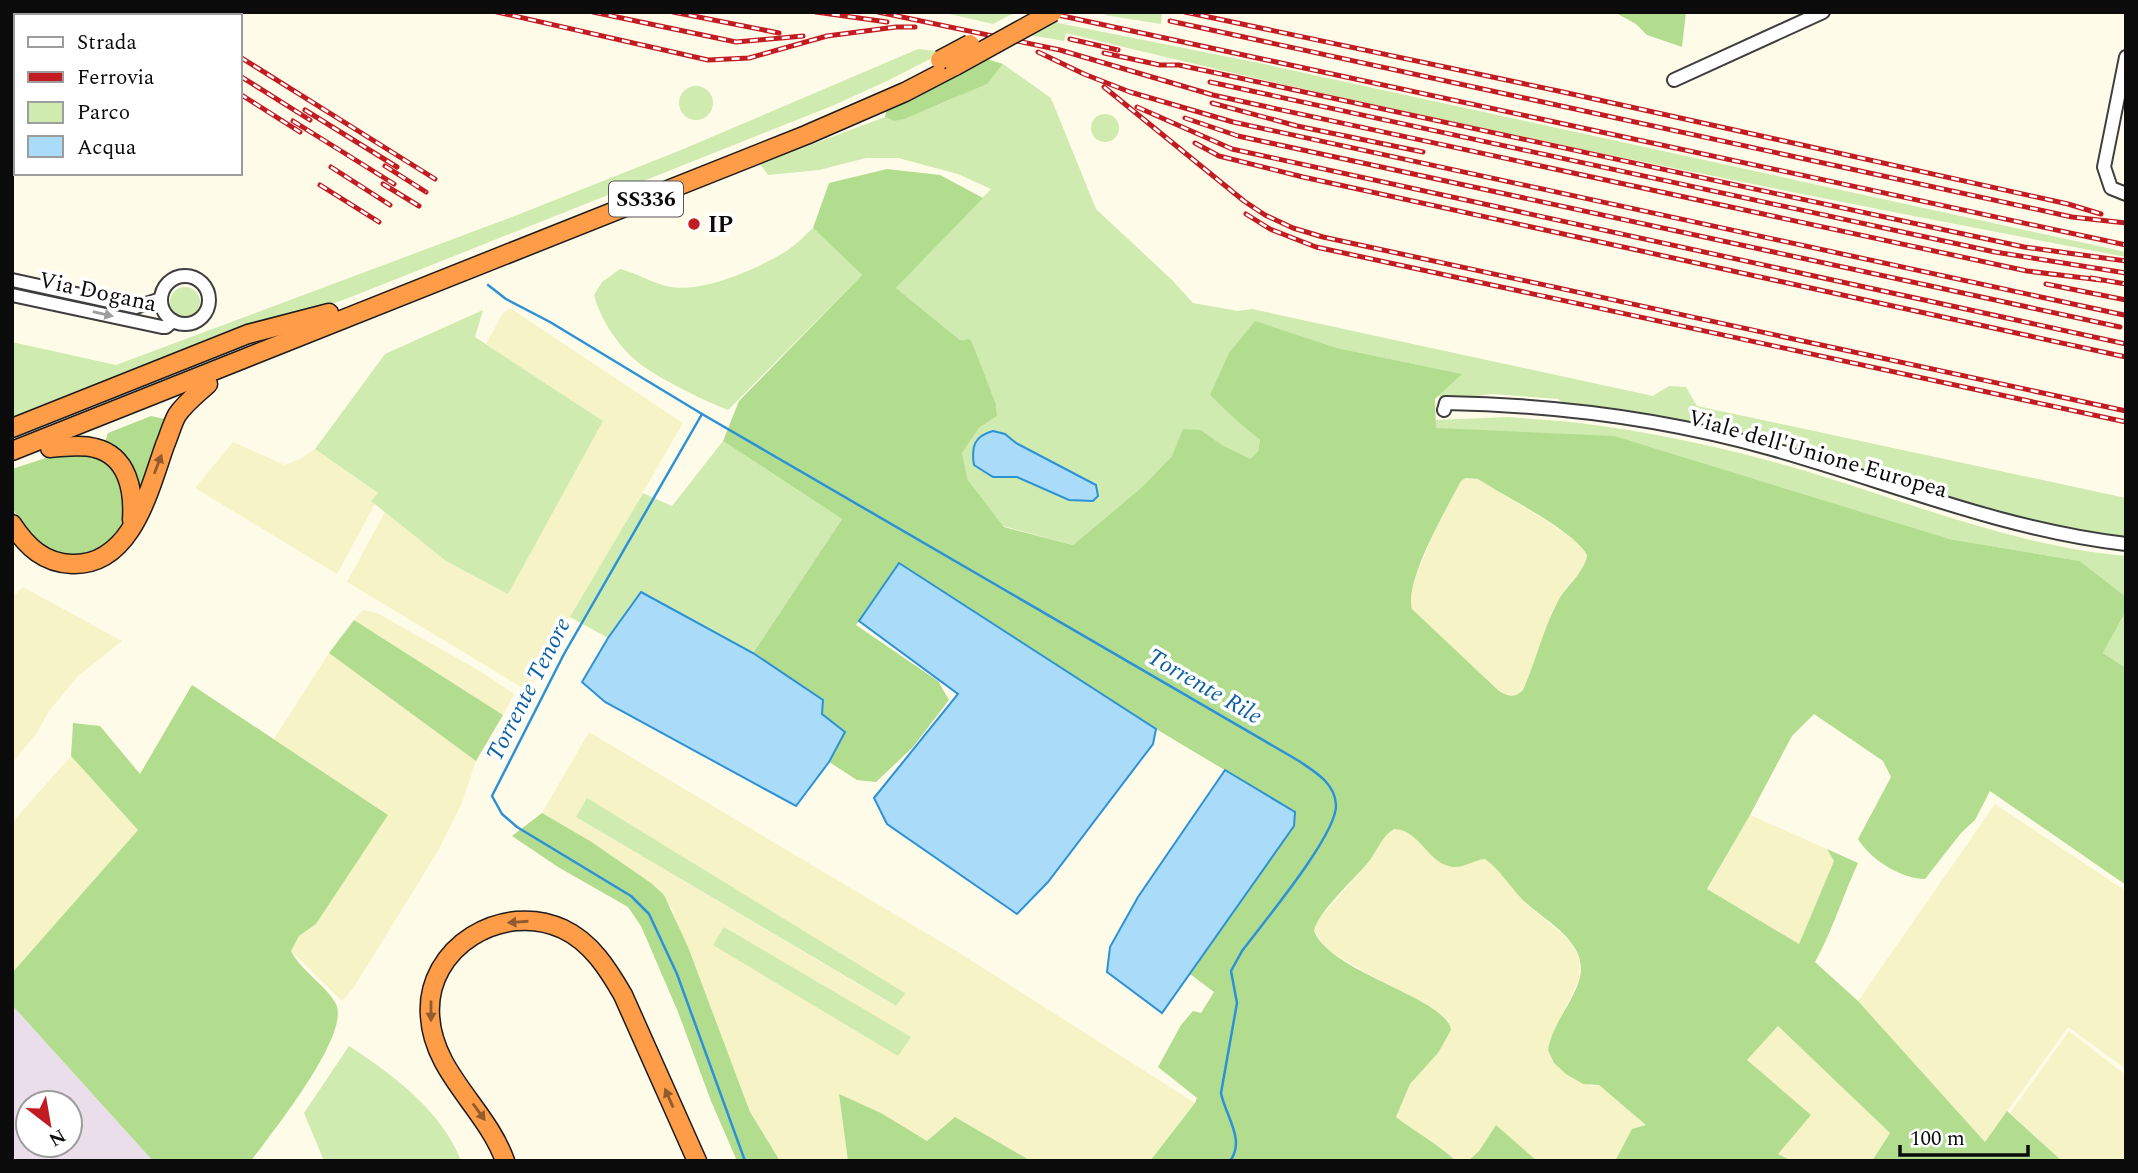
<svg xmlns="http://www.w3.org/2000/svg" width="2138" height="1173" font-family="Spectral,serif">
<rect width="100%" height="100%" fill="#fffbe9"/>
<path fill="#eadeeb" fill-rule="evenodd" d="M12,1005l84,93 57,63h-141zM28,1103h42v42h-42z"/>
<g fill="#f6f3c7" fill-rule="evenodd">
<path d="M510,308l173,115 -155,268 -181,-109 38,-70 61,49 62,32 95,-172 -117,-77 17,-31z"/>
<path d="M233,442l52,23 15,-6 15,-10 64,45 -8,7 4,3 -38,70 -142,-86z"/>
<path d="M1468,477l10,2 69,42 28,20 12,14 -3,11 -18,22 -14,24 -25,69 -4,9 -8,6h-6l-10,-5 -87,-82 -3,-9 3,-15 23,-55 26,-49z"/>
<path d="M23,587l99,54 -44,35 -29,35 -13,23 -24,29v-165z"/>
<path d="M363,610l14,3 103,58 34,23 -11,21 -149,-95z"/>
<path d="M329,653l147,108 -14,42 -24,48 -84,136 -12,14 -51,-50 8,-15 17,-12 72,-109 -114,-76z"/>
<path d="M589,732l369,220 237,151 -45,58h-119l-76,-44 -28,24 -88,-46 9,66h-68l-30,-49 -79,-205 -129,-94zM588,799l317,194v1l-10,12 -319,-189zM724,927l186,110 -12,19 -184,-111z"/>
<path d="M71,756l67,74 -126,143v-150z"/>
<path d="M1995,804l131,87v178l-58,-42 -83,115 -127,-141z"/>
<path d="M1750,815l77,34 7,12 -35,83 -92,-54z"/>
<path d="M1394,829h6l13,7 20,21 41,4 11,-2 8,6 35,40 42,36 9,17v22l-26,53 37,53 9,-1 47,40 -25,23 -6,13h-78l-41,-36 -17,26 -11,10h-12l-18,-15 -14,-8 -28,-21 14,-33 28,-31 11,-32 -20,-15 -54,-28 -48,-28 -13,-19 4,-11 38,-43 28,-40z"/>
<path d="M1778,1026l112,107 -18,28h-80l-14,-6 -31,-95z"/>
<path d="M2069,1031l57,44v86h-64l-52,-48z"/>
</g>
<g fill="#cfebb0">
<path d="M941,12h69l4,1 -21,11z"/>
<path d="M1114,12h48l-1,12 -57,-9z"/>
<path d="M1053,22l206,41 867,189v5c-354,-68 -711,-138 -1060,-224l-2,8 -34,-6z"/>
<path d="M918,49l26,3 -57,29 -55,25 -481,191 -339,124v-79l104,23 396,-148 169,-67z"/>
<path d="M1003,64l48,34 45,111 76,71 21,23 45,8 14,-2 401,87 16,-10 17,1 11,19 429,92v42l-96,-16 -153,-48 -310,-71 -9,-6 -67,-5 -25,4h-26l-1,-3 22,-21 -124,-26 -82,-26 -44,73 27,27 22,18 -2,11 -9,9 -27,-15 -21,-15 -29,26 -30,31 -69,58 -70,-19 -35,-46 -6,-27 17,-25 18,-12 -1,-12 -24,-62 -6,-3 -6,1 -64,-52 95,-99 -33,-15 -60,-16h-32l-47,12 -51,5 -8,-11 125,-47 9,4c30,-11 92,-30 109,-57z"/>
<circle cx="696" cy="103" r="17"/>
<circle cx="1105" cy="128" r="14"/>
<path d="M813,228l49,47 -134,135c-23,-9 -78,-35 -95,-52 -17,-16 -33,-40 -39,-63l8,-13 18,-13c16,4 31,13 46,17 33,9 94,-18 122,-36 9,-6 17,-15 25,-22z"/>
<circle cx="185" cy="302" r="15"/>
<path d="M483,310l-8,27 128,84 -95,173 -62,-33 -75,-60 7,-8 -63,-44 70,-95z"/>
<path d="M1509,417c36,3 71,5 106,11 67,10 133,26 197,45 104,32 205,73 314,83v41l-46,-36 -131,-22 -513,-111 -1,-8z"/>
<path d="M723,441l119,78 -89,134 -111,-60 -34,45 -38,-21 73,-124 29,13z"/>
<path d="M2126,611v57l-23,-15z"/>
<path d="M587,798l318,195v1l-9,12 -320,-189z"/>
<path d="M724,927l187,110 -13,19 -185,-111z"/>
<path d="M349,1046c43,28 93,65 112,115h-137l-20,-48z"/>
</g>
<g fill="#b2dd8f" fill-rule="evenodd">
<path d="M1614,12h72l-4,35 -35,-12 -11,-11z"/>
<path d="M984,58l19,6 -16,20 -83,35 -10,2 -9,-4 2,-10 52,-22z"/>
<path d="M887,169l53,6 43,23 -87,90 64,52 9,-1 3,3 24,62 1,12 -18,12 -17,25 6,27 36,47 69,18 69,-58 30,-31 11,-27 18,1 21,15 28,14 8,-8 2,-11 -22,-18 -28,-27 19,-42 26,-32 82,27 125,26 -27,25 1,29 178,8 335,103 131,22 46,36v14l-23,42 23,15v217l-136,-94 -15,29 -14,13 -36,46c-24,0 -55,-20 -67,-40l33,-62 -8,-16 -69,-47 -22,22 -42,79 -43,74 92,55 35,-83 -7,-12 31,14c-15,32 -25,67 -43,99l43,39 127,141 22,-31 55,50h-190l18,-28 -112,-107 -31,34 64,55 -33,39 14,7h-177l17,-32 14,-4 -47,-40 -16,-1 -17,-10 -12,-11 -6,-13c4,-25 23,-45 31,-69 12,-40 -36,-60 -58,-83 -12,-13 -22,-29 -36,-39 -11,1 -22,9 -32,8 -26,-3 -32,-37 -59,-38 -12,7 -16,20 -24,31 -14,18 -52,51 -56,71 18,43 132,66 137,99l-13,23 -28,31 -14,33c19,15 42,27 60,44h-306l45,-58 2,-5 -39,-31 23,-42 12,-14 8,2 13,-21 -24,-18 60,-84 45,-78 -139,-83 -256,-166 -44,62 82,56 11,19 -36,47 -37,35 -19,-2 -28,-18 16,-31 -23,-17 1,-14 -70,-47 89,-134 -119,-78 16,-40 123,-126 -49,-47 16,-45zM1466,478l12,1c26,17 95,51 109,76 -2,17 -21,31 -29,46 -15,28 -22,60 -35,89 -8,8 -14,7 -24,1l-87,-82c-8,-28 35,-101 49,-128z"/>
<path d="M151,416l14,3 -24,72 -14,-33 -23,-13 4,-12z"/>
<path d="M75,453l21,4 20,14 9,13 -1,38 -17,21 -13,10 -22,1 -22,-3 -22,-20 -16,-23v-39l43,-14z"/>
<path d="M354,620l149,95 -27,46 -147,-108z"/>
<path d="M192,685l196,130 -72,109 -17,12 -8,15c11,21 34,33 45,53 15,31 -65,130 -85,157h-98l-141,-156v-32l126,-143 -67,-74 2,-33 27,3 40,48z"/>
<path d="M542,813l48,28 61,42 13,12 24,52 62,165 30,49h-43l-26,-60 -33,-89 -37,-86 -13,-19 -70,-40 -46,-31z"/>
<path d="M839,1094l42,19 46,28 28,-24 76,44h-183z"/>
<path d="M1496,1125l41,36h-69l11,-10z"/>
</g>
<g fill="#aadcfa" stroke="#2c91d6" stroke-width="2">
<path d="M993,431l12,3 11,9 80,42 2,11 -5,5 -24,-1 -52,-23h-24l-19,-12c-3,-18 0,-29 19,-34z"/>
<path d="M899,563l257,166 -3,15 -105,138 -31,32 -130,-90 -13,-26 84,-104 -99,-73z"/>
<path d="M641,592l112,61 70,47 -1,14 23,18 -16,30 -33,44 -191,-104 -23,-20 26,-44z"/>
<path d="M1225,770l70,42 -1,14 -132,187 -55,-41 3,-25 28,-50z"/>
</g>
<g fill="none" stroke-linecap="round" stroke-linejoin="round">
<g stroke="#2c91d6" stroke-width="2.5">
<path d="M488,285l18,14 44,23 152,92 597,347c16,11 36,22 37,44 1,30 -74,119 -94,146l-11,20 6,32 -16,90c4,22 25,47 9,68"/>
<path d="M702,414l-138,240 -72,142 10,18 15,13 114,69 18,18 28,60 68,187"/>
</g>
<g stroke="#3e3e3e" stroke-width="16">
<g id="minor">
<path d="M2126,57l-22,110 7,21 15,6"/>
<path d="M1674,80l149,-68"/>
<circle cx="185" cy="300" r="24"/>
<path d="M12,280l124,27 25,-8"/>
<path d="M12,295l150,32h4l7,-6"/>
<path d="M1444,410l2,-7c109,2 220,16 326,46 117,33 232,81 354,95"/>
</g>
</g>
<g stroke="#1c1c1c" stroke-width="21">
<g id="highway">
<path d="M12,428l236,-94 81,-21"/>
<path d="M50,448c15,-1 31,-4 45,0 33,8 39,43 37,72"/>
<path d="M12,451l794,-316 99,-43 50,-26"/>
<path d="M12,524c15,23 32,39 60,40 60,2 77,-74 93,-119 4,-9 7,-21 12,-30 8,-12 20,-21 31,-31"/>
<path d="M505,1161c-18,-52 -72,-88 -75,-145 -5,-69 73,-115 133,-87 28,13 45,40 60,66l74,166"/>
</g>
</g>
<use href="#minor" stroke="#fff" stroke-width="12"/>
<use href="#highway" stroke="#fe9c48" stroke-width="18"/>
<g stroke="#c31b22" stroke-width="5">
<g id="rail">
<path d="M52,12l5,4"/>
<path d="M71,12l6,4"/>
<path d="M107,12l6,4"/>
<path d="M131,12l5,4"/>
<path d="M150,12l6,4"/>
<path d="M168,12l6,4"/>
<path d="M497,12l211,48 41,-2 78,-22 69,-9h19"/>
<path d="M593,12l143,30 67,-6"/>
<path d="M673,12l106,21"/>
<path d="M816,12l71,10"/>
<path d="M878,12l182,38 153,45 41,9 773,167 74,9"/>
<path d="M1044,12l1082,233"/>
<path d="M1185,12l378,80 505,112 33,10"/>
<path d="M1170,21l902,196 54,6"/>
<path d="M1070,39l48,11"/>
<path d="M1038,52l46,22 46,18 103,30 891,193"/>
<path d="M1104,53l56,12h19l845,182 102,14"/>
<path d="M240,57l195,122"/>
<path d="M240,76l70,44"/>
<path d="M1210,82l785,170 131,21"/>
<path d="M1104,87l140,114 21,14 28,13 30,9 803,174"/>
<path d="M240,94l60,38"/>
<path d="M1212,103l85,23 126,26"/>
<path d="M1137,107l95,42 894,195"/>
<path d="M305,110l92,57"/>
<path d="M1185,118l53,18 882,191"/>
<path d="M293,121l101,63"/>
<path d="M1195,143l24,13 84,21 823,180"/>
<path d="M385,166l41,26"/>
<path d="M331,167l59,38"/>
<path d="M383,184l36,22"/>
<path d="M320,185l59,37"/>
<path d="M1246,214l24,15 46,18 810,175"/>
<path d="M2091,278l35,6"/>
<path d="M2046,284l80,16"/>
</g>
</g>
<use href="#rail" stroke="#fff" stroke-width="2.5" stroke-dasharray="8" stroke-linecap="butt"/>
<g stroke="#1c1c1c" stroke-width="21" stroke-linecap="butt">
<g id="highway-bridge">
<path d="M940,60l30,-16"/>
<path d="M955,66l98,-54"/>
</g>
</g>
<use href="#highway-bridge" stroke="#fe9c48" stroke-width="18"/>
</g>
<defs><path id="oneway-solid" d="M-6-.8H1V-3.2L6.5 0L1 3.2V.8H-6Z" transform="scale(1.75)"/></defs>
<use fill="#9d9d9d" href="#oneway-solid" transform="translate(103 314) rotate(13)"/>
<g fill="#915b2d">
<use href="#oneway-solid" transform="translate(158 464) rotate(-69)"/>
<use href="#oneway-solid" transform="translate(518 922) rotate(176)"/>
<use href="#oneway-solid" transform="translate(431 1011) rotate(90)"/>
<use href="#oneway-solid" transform="translate(669 1098) rotate(-114)"/>
<use href="#oneway-solid" transform="translate(479 1112) rotate(54)"/>
</g>
<circle fill="#c31b22" stroke="#fff" stroke-width="2.5" cx="694" cy="224" r="7"/>
<g text-anchor="middle" stroke-width="7" stroke-linejoin="round" paint-order="stroke">
<rect fill="#fff" stroke="#545454" stroke-width="2" x="609" y="181.5" width="74" height="35" rx="5"/>
<g font-size="21" font-weight="bold" fill="#0b0b0b">
<text x="646" y="206">SS336</text>
</g>
<g font-size="23" font-weight="bold" fill="#0b0b0b" stroke="#fff" text-anchor="start">
<text x="708" y="232">IP</text>
</g>
<g font-size="23" fill="#0b0b0b" stroke="#fff">
<text transform="translate(98 291) rotate(12)" y="8">Via Dogana</text>
<text transform="translate(1818 453) rotate(16)" y="8">Viale dell'Unione Europea</text>
</g>
<g font-size="24" font-style="italic" fill="#0d61a3" stroke="#fff">
<text transform="translate(1205 686) rotate(30)" y="8">Torrente Rile</text>
<text transform="translate(528 689) rotate(-63)" y="8">Torrente Tenore</text>
</g>
</g>
<rect width="2138" height="1173" fill="none" stroke="#0b0b0b" stroke-width="28"/>
<rect x="14" y="14" width="228" height="161" fill="#ffffff" stroke="#9d9d9d" stroke-width="2"/>
<rect x="28" y="37" width="35" height="10" fill="#ffffff" stroke="#9d9d9d" stroke-width="2"/>
<text x="77" y="49" font-size="21" fill="#0b0b0b">Strada</text>
<rect x="28" y="72" width="35" height="10" fill="#c31b22" stroke="#9d9d9d" stroke-width="2"/>
<text x="77" y="84" font-size="21" fill="#0b0b0b">Ferrovia</text>
<rect x="28" y="102" width="35" height="21" fill="#cfebb0" stroke="#9d9d9d" stroke-width="2"/>
<text x="77" y="119" font-size="21" fill="#0b0b0b">Parco</text>
<rect x="28" y="136" width="35" height="21" fill="#aadcfa" stroke="#9d9d9d" stroke-width="2"/>
<text x="77" y="154" font-size="21" fill="#0b0b0b">Acqua</text>
<g transform="translate(49 1124) rotate(149)"><circle r="33" fill="#ffffff" stroke="#9d9d9d" stroke-width="2"/>
<path d="M0-5L12 26L0 18L-12 26Z" fill="#c31b22"/>
<text y="-10" font-size="19" font-weight="bold" text-anchor="middle" fill="#0b0b0b">N</text>
</g>
<path d="M1900 1145v10h128v-10" fill="none" stroke="#0b0b0b" stroke-width="3.5"/>
<text x="1910" y="1145" font-size="21" fill="#0b0b0b" stroke="#ffffff" stroke-width="5" paint-order="stroke">100 m</text>
</svg>
